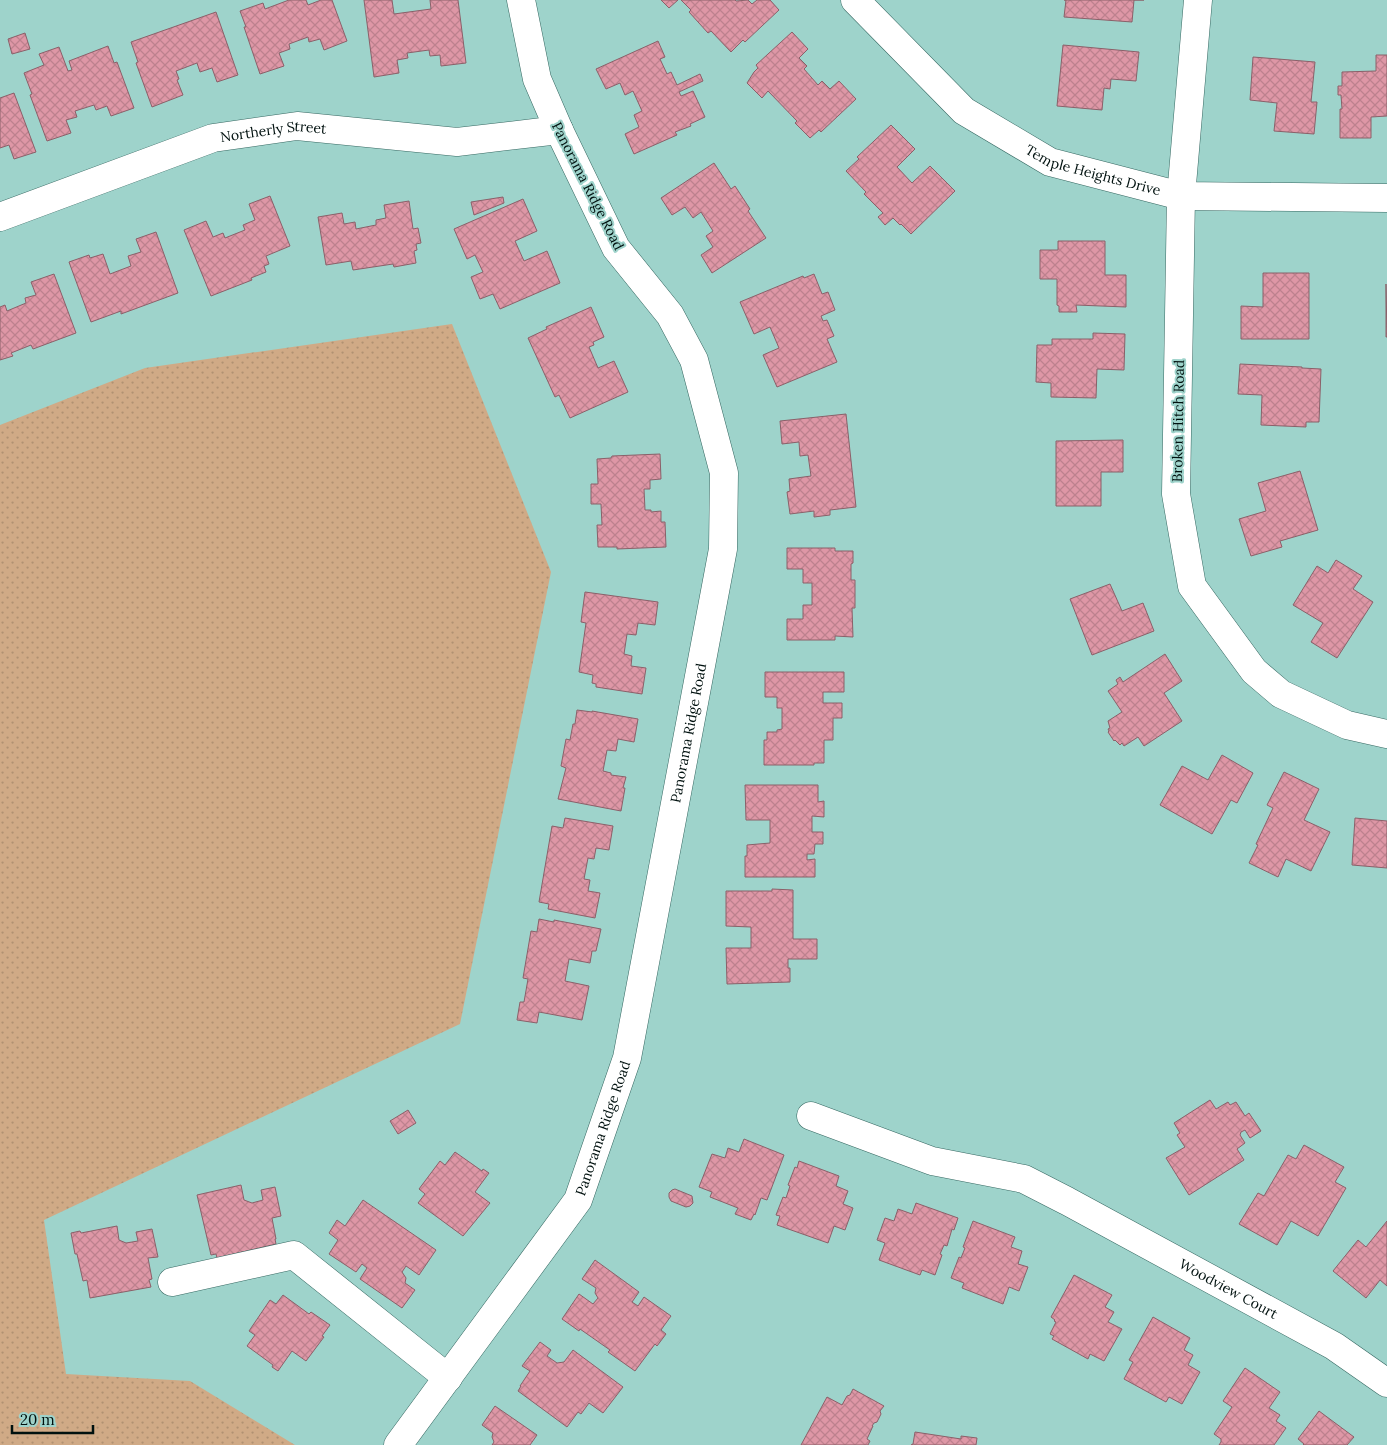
<svg xmlns="http://www.w3.org/2000/svg" width="1387" height="1445" font-family="Lora,serif">
<defs>
<pattern id="grass-dots" width="8" height="8" patternUnits="userSpaceOnUse" patternTransform="scale(1.25)"><rect width="8" height="8" fill="#d0aa86"/><path d="M2 2h.1M6 6h.1" fill="none" stroke="#b19172" stroke-width="1.8" stroke-linecap="round"/></pattern>
<pattern id="building-cross-hatch" width="8" height="8" patternUnits="userSpaceOnUse" patternTransform="scale(1.25)"><rect width="8" height="8" fill="#de97a6"/><path d="M0 0l8 8M0 8l8-8" fill="none" stroke="#bd818e"/></pattern>
</defs>
<rect width="100%" height="100%" fill="#9ed3cb"/>
<path fill="url(#grass-dots)" d="M452,324l99,248 -91,452 -416,196 22,154 124,7 105,64h-295v-1020l145,-57z"/>
<g fill="url(#building-cross-hatch)" stroke="#8a6069">
<path d="M289,0h17l2,5 13,-5h11l15,41 -23,9 -4,-11 -11,3 -1,-5 -19,7 1,5 -11,4 5,13 -24,8 -16,-47h2l-6,-16 23,-8 2,6z"/>
<path d="M364,0h28l2,14 37,-5 -1,-9h28l8,63 -25,3 -1,-11 -10,1 -1,-6 -22,3 1,5 -11,2 2,13 -25,4z"/>
<path d="M661,0h17l-9,8z"/>
<path d="M681,0h54l1,1 12,-1 4,4 5,-4h13l9,10 -34,32 -2,-2 -12,12 -20,-21 -3,2 -19,-21 2,-2z"/>
<path d="M1064,0h80h-10l-2,22 -68,-5 2,-17z"/>
<path d="M216,12l22,63 -21,7 -5,-14 -12,4 -3,-9 -21,8 3,8 -2,1 6,15 -31,12 -16,-44 2,-1 -7,-20z"/>
<path d="M792,32l16,17 -9,9 8,8 -3,3 14,16 4,-4 8,8 9,-8 17,18 -35,33 -2,-2 -9,8 -15,-15 2,-2 -29,-30 -6,7 -15,-15 7,-11 4,-4 -2,-3z"/>
<path d="M25,33l5,16 -18,5 -4,-15z"/>
<path d="M658,41l7,16 -5,2 7,15 4,-2 6,13 23,-11 3,7 -24,11 2,4 12,-5 12,26 -15,7 1,2 -16,6 2,3 -43,19 -9,-20 14,-7 -5,-12 8,-4 -9,-20 -8,4 -5,-12 -14,6 -10,-20z"/>
<path d="M1063,45l76,7 -3,29 -25,-2 -1,10 -6,-1 -2,22 -45,-4z"/>
<path d="M108,46l6,17 3,-1 17,46 -23,8 -4,-10 -11,4 -2,-5 -19,6 2,6 -11,3 5,13 -24,8 -17,-46 2,-1 -8,-21 20,-8 -5,-11 20,-7 9,24 4,-1 -3,-9z"/>
<path d="M1376,55h11v61l-16,1v21h-31v-29h2l-1,-14h-3v-9h4v-14l34,-1z"/>
<path d="M1253,57l62,5 -4,40h6l-3,32 -40,-3 3,-28 -27,-3z"/>
<path d="M14,93l22,59 -22,7 -5,-14 -9,3v-50z"/>
<path d="M891,125l24,24 -18,18 15,16 18,-17 25,25 -44,43 -10,-10 -1,1 -7,-7 -8,7 -7,-8 5,-4 -19,-19 2,-2 -20,-21 13,-12 -2,-2z"/>
<path d="M714,163l17,26 4,-3 15,23 -2,2 18,27 -54,35 -11,-18 12,-8 -7,-11 7,-5 -12,-19 -8,6 -8,-11 -13,8 -11,-17z"/>
<path d="M270,196l20,50 -24,10 3,8 -5,2 2,6 -15,6 1,2 -41,16 -27,-66 22,-9 7,16 10,-4 2,5 20,-8 -2,-5 12,-5 -6,-16z"/>
<path d="M503,197l1,6 -30,12 -3,-13z"/>
<path d="M523,199l14,32 -22,10 9,20 23,-10 13,32 -60,26 -7,-15 -13,5 -9,-22 12,-5 -8,-17 -8,4 -13,-30z"/>
<path d="M409,201l4,28 5,-1 3,15 -5,1 1,6 -3,1 2,12 -22,4 -1,-3 -40,6 -2,-9 -25,4 -8,-48 24,-4 2,11 11,-2 1,7 20,-4v-5l10,-2 -2,-13z"/>
<path d="M156,232l22,61 -57,21v-3l-30,11 -22,-60 20,-7 1,3 13,-4 7,20 21,-8 -3,-10 13,-4 -5,-13z"/>
<path d="M1058,241h47v34h21v32l-50,-2 1,7h-18v-6l-2,-1v-26h-17v-29h18z"/>
<path d="M1263,273h46v66h-68v-33l22,1z"/>
<path d="M54,274l22,59 -43,16 -2,-4 -20,8 2,3 -13,4v-53l5,-2 2,6 19,-8 -1,-5 11,-3 -5,-13z"/>
<path d="M814,274l8,20 6,-2 7,18 -14,6 2,5 4,-1 7,16 -7,3 10,23 -60,25 -14,-32 16,-7 -9,-21 -16,7 -14,-32 63,-26 1,2z"/>
<path d="M1386,284l1,53h-1z"/>
<path d="M591,307l13,30 -11,5 1,3 -5,2 9,21 16,-7 14,31 -58,26 -11,-23 -4,2 -27,-59 19,-9 -1,-2z"/>
<path d="M1093,333l32,1 -1,36 -27,-1 -1,29 -45,-1v-14l-15,-1 1,-37h15v-6h41z"/>
<path d="M1240,364l62,3v1l19,1 -2,53h-13v5l-45,-2 1,-30 -24,-1z"/>
<path d="M846,414l10,93 -26,3v5l-16,2v-6l-24,3 -3,-22 3,-1 -1,-12 22,-3 -3,-21 -8,1 -1,-14 -17,2 -2,-23z"/>
<path d="M1123,440v32h-22v34h-45v-65z"/>
<path d="M660,454l1,25 -11,1v9h-6l1,21h6v2l10,-1v11h4l1,25 -49,2v-2h-19l-1,-22h5l-1,-21h-10v-20h7l-1,-25 14,-1 1,-2z"/>
<path d="M1300,471l18,59 -38,11 2,6 -31,9 -12,-37 27,-8 -8,-28z"/>
<path d="M787,548h48v3h18v12l-2,1v16h4v28h-3l1,29 -18,-1v4h-48v-21h16v-14h9v-22h-9v-14h-16z"/>
<path d="M1336,560l26,16 -9,13 20,13 -36,56 -26,-16 12,-19 -30,-18 24,-39 11,7z"/>
<path d="M1110,584l12,27 21,-8 11,28 -62,24 -22,-56z"/>
<path d="M585,592l73,10 -3,23 -17,-2 -2,12 -9,-1 -3,20 8,2 -1,10 15,2 -4,26 -46,-7v-3l-4,-1 1,-8 -14,-3 7,-49 -5,-1z"/>
<path d="M1165,654l17,27 -18,12 18,28 -38,25 -6,-9 -14,9 -2,-3 -2,2 -5,-5 -1,1 -6,-9 1,-1 -1,-2 2,-1 -2,-7 14,-9 -14,-21 10,-7 -2,-4 4,-3 3,5z"/>
<path d="M765,672h79v20h-21v11h19v15h-9v22h-9v23h-10v2h-50v-25h3v-8h10v-2l5,-1v-21h-5v-11h-12z"/>
<path d="M577,710l15,2v-1l46,8 -4,23 -16,-3 -2,12 -9,-1 -4,21 8,2v2l15,2 -3,11h2l-4,23 -63,-12 8,-31 -5,-2 5,-27 4,1 3,-16h2z"/>
<path d="M1222,755l31,18 -16,30 -6,-3 -19,34 -52,-29 22,-39 26,14z"/>
<path d="M1284,772l35,17 -15,31 26,12 -19,39 -25,-12 -8,18 -29,-14 9,-18 -2,-1 17,-36 -6,-3z"/>
<path d="M745,785h73v17l6,-1v16l-12,-1v16h11v12h-8l-1,10h-7v6l8,-1v18h-70v-21h2v-11l23,-2v-23h-24z"/>
<path d="M565,818l48,8 -4,24 -13,-2 -2,11 -6,-1 -4,21 6,1 -2,11 12,2 -5,25 -47,-9 1,-5 -10,-2 13,-76 11,2z"/>
<path d="M1355,818l32,3v47l-35,-3z"/>
<path d="M772,889l21,1v49h24v20h-29v9h2v14l-63,2 -1,-36h25v-21l-25,-1v-35h46z"/>
<path d="M539,919l15,3v-2l47,9 -5,22h-4l-2,12 -21,-4 -4,22 24,5 -7,34 -43,-8 -2,11 -20,-3 3,-18h4l4,-23 -5,-1 8,-47 6,1z"/>
<path d="M1210,1100l6,9 12,-7 2,3 6,-3 9,14 4,-3 12,18 -11,7 -5,-8 -4,2 -1,3 5,8 -8,6 7,11 -55,35 -23,-37 19,-11 -8,-12 3,-2 -6,-10z"/>
<path d="M408,1110l8,13 -18,11 -8,-13z"/>
<path d="M744,1139l40,16 -17,45 -6,-2 -6,17 -1,-1 -3,6 -16,-6 3,-6 -28,-11 2,-5 -13,-5 13,-33 13,4 3,-10 11,4z"/>
<path d="M1304,1145l40,22 -9,15 11,6 -28,48 -27,-15 -14,24 -38,-21 19,-31 6,3 24,-41 8,4z"/>
<path d="M455,1152l27,19 1,-2 6,4 -14,19 15,11 -27,33 -45,-33 7,-9 -6,-5 21,-28 5,4z"/>
<path d="M799,1161l40,15 -3,10 12,5 -5,13 10,4 -8,22 -11,-4 -6,17 -51,-18 3,-9 -4,-1 7,-18 3,1 4,-12 -2,-1 7,-18 2,1z"/>
<path d="M241,1185l3,15 8,3 11,-3 -2,-10 14,-3 6,29 -9,2 4,21h-1l1,5 -59,14 -1,-4 -5,1 -14,-60z"/>
<path d="M675,1189l17,7 1,7 -3,3 -4,1 -15,-6 -2,-4v-4l3,-3z"/>
<path d="M363,1200l73,50 -17,25 -13,-9 -4,6 4,6 -1,5 10,7 -13,18 -42,-29 7,-11 -5,-4 -6,8 -27,-18 9,-14 -9,-7 8,-13 8,6z"/>
<path d="M916,1203l42,15 -4,12 -2,-1 -5,17 -3,-1 -4,9 2,1 -7,20 -13,-5 -2,5 -41,-15 6,-17 -8,-3 8,-22 9,3 4,-12 14,5z"/>
<path d="M973,1221l42,16 -4,10 11,4 -4,13 10,3 -9,24 -10,-4 -6,17 -41,-16 2,-5 -13,-5 8,-21 2,1 4,-10 -2,-1z"/>
<path d="M1387,1221v65l-7,-6 -14,18 -33,-27 25,-31 8,7z"/>
<path d="M117,1226l2,14 7,3 12,-2 -2,-9 16,-3 6,28 -10,1 4,21 -3,1 2,7 -61,11 -3,-18 -4,1 -6,-27h-2l-4,-21 9,-2 1,2z"/>
<path d="M595,1260l44,32 -7,10 6,4 6,-9 27,19 -10,14 5,4 -9,12 -2,-2 -20,27 -27,-19 2,-2 -30,-21 -1,2 -17,-12 17,-25 14,10 5,-6 -3,-5 1,-5 -14,-9z"/>
<path d="M1074,1275l38,20 -7,12 9,5 -6,10 14,7 -18,32 -14,-7 -2,5 -36,-20 2,-3 -4,-2 6,-12 -2,-1 1,-1 -4,-3z"/>
<path d="M283,1295l26,19 2,-2 19,13 -8,11 2,1 -18,24 -14,-10 -14,20 -6,-4 1,-2 -26,-19 8,-11 -6,-4 21,-31 6,4z"/>
<path d="M1153,1317l37,21 -6,12 9,5 -5,10 12,7 -18,32 -13,-7 -3,5 -42,-23 9,-17 -4,-2z"/>
<path d="M540,1342l11,8 -4,6 10,7 7,-1 9,-12 50,37 -20,26 -14,-10 -8,11 -3,-2 -11,15 -49,-36 3,-5h-1l10,-15 -8,-5z"/>
<path d="M1245,1368l35,24 -11,16 11,7 -4,6 10,7 -12,17h-55l2,-3v-3l-7,-5 18,-27 -9,-6z"/>
<path d="M853,1389l31,17 -4,5 1,3 -4,8 -3,1 -2,3h1l-6,13 3,2 -2,4h-67l26,-48 15,8 5,-9 3,-1z"/>
<path d="M495,1406l42,29 -7,10h-38l2,-3 -2,-5 1,-4 -11,-8z"/>
<path d="M1319,1411l35,26 -7,8h-44l1,-1 -6,-5z"/>
<path d="M915,1432l46,7v-3l16,2 -1,7h-65l2,-1z"/>
</g>
<g fill="none" stroke-linecap="round" stroke-linejoin="round">
<g stroke="#366862" stroke-width="29">
<g id="minor">
<path id="s1" d="M855,0l109,111 86,51 131,34 206,2"/>
<path d="M1198,0l-17,196 -5,298 16,92 62,85 27,23 66,31 40,9"/>
<path id="s2" d="M0,217l213,-79 84,-12 160,16 102,-12"/>
<path id="s3" d="M811,1116l121,45 92,18 43,22 267,145 53,37"/>
<path d="M172,1282l122,-27 154,123"/>
<path id="s4" d="M398,1445l180,-245 49,-142 96,-509 1,-76 -30,-113 -24,-45 -54,-67 -57,-118 -22,-51 -16,-79"/>
</g>
</g>
<use href="#minor" stroke="#fff" stroke-width="28"/>
</g>
<g text-anchor="middle" stroke-width="4" stroke-linejoin="round" paint-order="stroke">
<g font-size="14" fill="#00110f" stroke="#9ed3cb">
<text dy="5" stroke="none"><textPath href="#s2" startOffset="288">Northerly Street</textPath></text>
<text dy="5" stroke="none"><textPath href="#s1" startOffset="299">Temple Heights Drive</textPath></text>
<text transform="translate(588 186) rotate(63)" y="5">Panorama Ridge Road</text>
<text transform="translate(1178 421) rotate(-89)" y="5">Broken Hitch Road</text>
<text dy="5" stroke="none"><textPath href="#s4" startOffset="785">Panorama Ridge Road</textPath></text>
<text dy="5" stroke="none"><textPath href="#s4" startOffset="380">Panorama Ridge Road</textPath></text>
<text dy="5" stroke="none"><textPath href="#s3" startOffset="455">Woodview Court</textPath></text>
</g>
</g>
<path d="M12 1425v8h81v-8" fill="none" stroke="#00110f" stroke-width="2.5"/>
<text x="20" y="1425" font-size="15" fill="#00110f" stroke="#9ed3cb" stroke-width="4" paint-order="stroke">20 m</text>
</svg>
